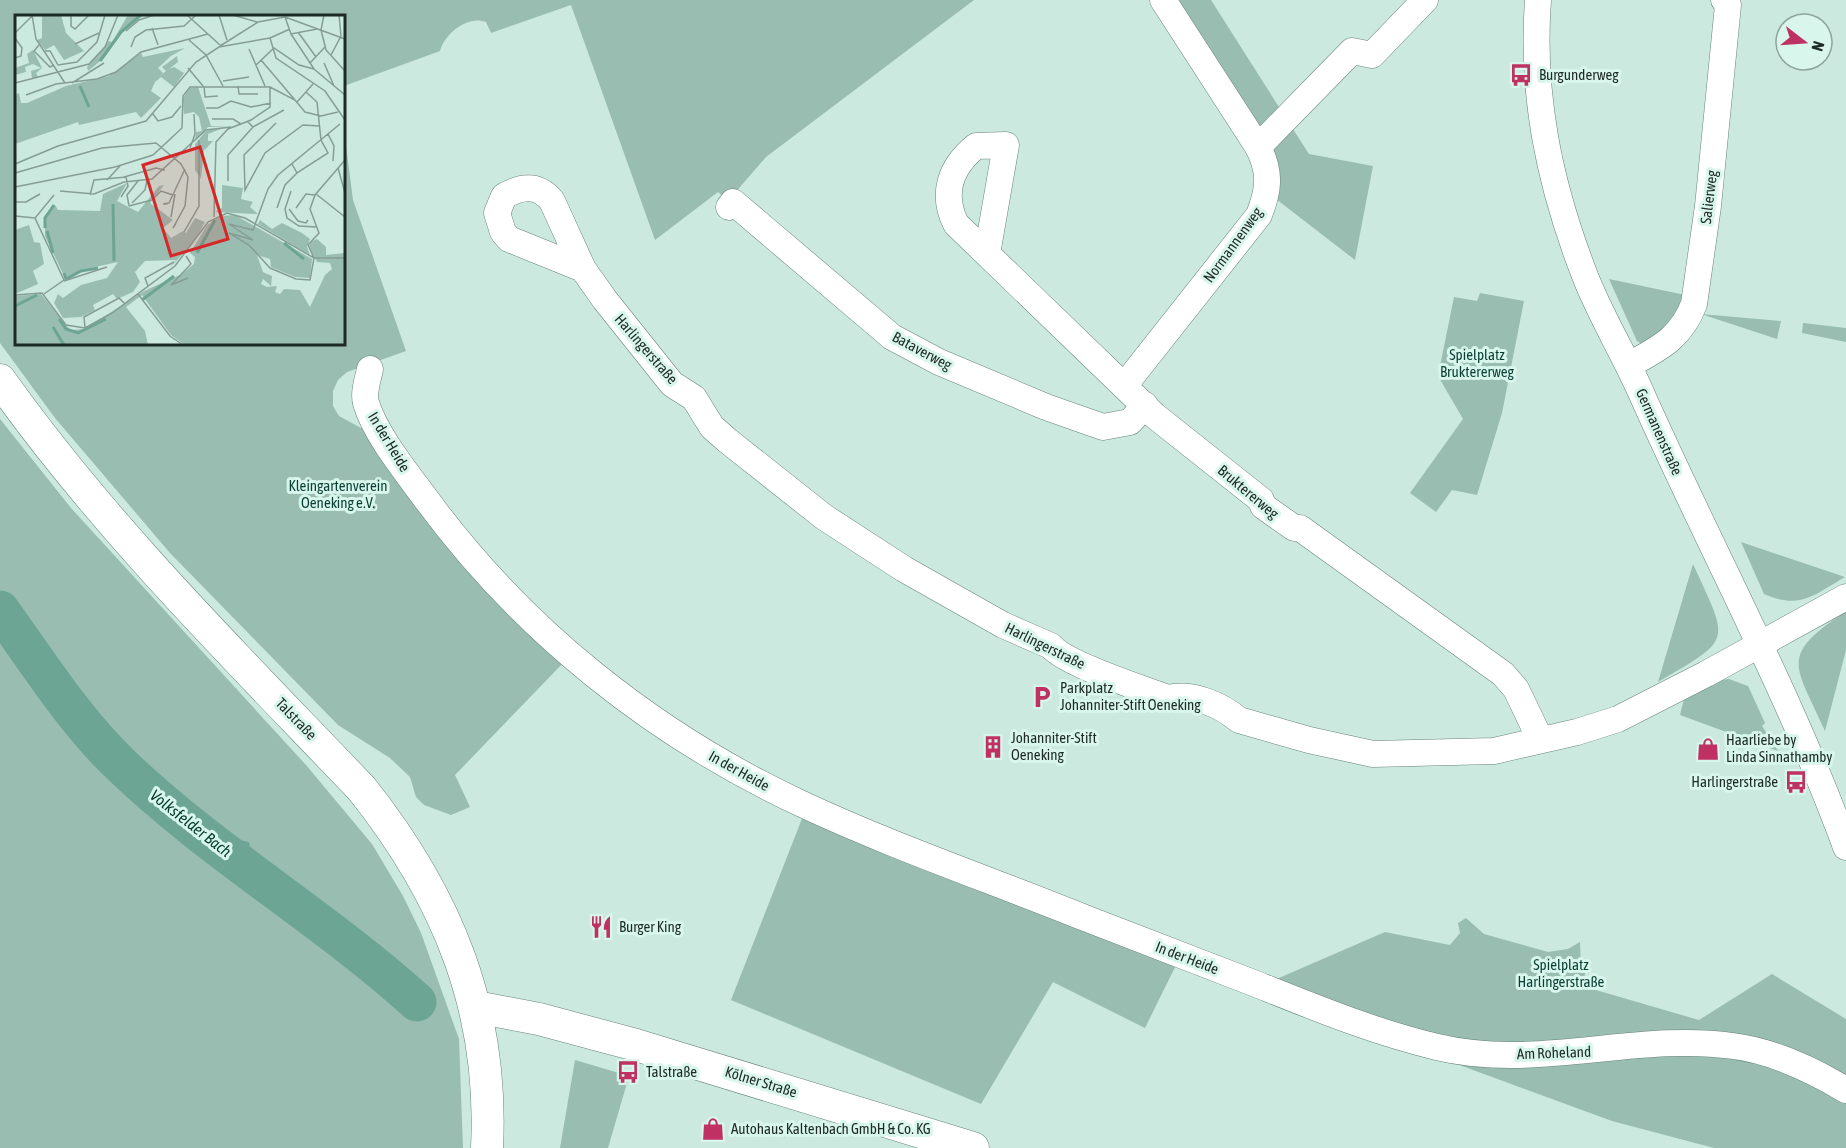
<svg xmlns="http://www.w3.org/2000/svg" width="1846" height="1148" font-family="'Asap Condensed',sans-serif">
<rect width="100%" height="100%" fill="#cbe9df"/>
<g fill="#99bdb1">
<path d="M0,0h974l-208,157 -38,44 -10,-9 -63,48 -84,-235 -80,28 -5,-11c-18,-7 -41,11 -46,29l-96,35v-70h-328v328h328v-214l9,70 53,151 -59,21 -9,8 -5,11v15l6,10 33,18 195,225 -112,116 15,32 -19,8 -27,-10 -8,-8 -6,-20 -20,-19 -52,-33 -168,-172 -115,-135 -55,-75z"/>
<path d="M1172,0h39l73,115 -22,23z"/>
<path d="M1289,123l20,31 64,12 -18,94 -79,-61 -10,-55z"/>
<path d="M1609,279l81,17 -8,21 -40,27 -5,-3z"/>
<path d="M1480,293l44,8 -22,112 -25,82 -25,-5 -16,22 -26,-19 53,-74 -25,-43 16,-79 23,4z"/>
<path d="M1701,314l80,7 -4,18z"/>
<path d="M1803,323l43,5v14l-44,-9z"/>
<path d="M0,419l71,89 235,257 66,79 31,52 18,37 38,106 4,109h-463z"/>
<path d="M1741,542l104,35c-31,18 -45,33 -81,17z"/>
<path d="M1693,564c36,79 41,74 -35,118z"/>
<path d="M1846,611v39l-21,81c-30,-68 -47,-74 21,-120z"/>
<path d="M1729,679l19,7 17,37 -3,3 16,25 -98,-36 4,-16 36,-19z"/>
<path d="M805,811l374,148 -34,69 -92,-46 -72,122 -250,-104z"/>
<path d="M1466,918l18,16 64,18 20,-3 12,-7 1,26 5,2 -4,16 117,34 73,-46 74,45v66l-52,-27 -331,-11 -191,-66 113,-49 65,13 10,-12 -2,-10z"/>
<path d="M1726,1050l120,46v52h-132l-102,-27 -158,-58 4,-8z"/>
<path d="M575,1060l54,16 -21,72h-48z"/>
</g>
<g fill="none" stroke-linecap="round" stroke-linejoin="round">
<path stroke="#6ca594" stroke-width="7" d="M207,837l39,8"/>
<path stroke="#6ca594" stroke-width="39" d="M0,610c38,52 73,109 120,154 91,88 203,153 297,238"/>
<g stroke="#68847b" stroke-width="27">
<g id="minor">
<path d="M1538,0c-7,94 11,181 44,268 15,42 39,80 57,120 68,154 149,301 207,459"/>
<path d="M1258,147l94,-96 20,4 53,-55"/>
<path d="M729,207l4,-5 159,135 47,25 107,45 57,20 27,-5 15,-17"/>
<path d="M987,254l19,-109 -30,1c-26,21 -35,48 -20,78l199,192 106,84 2,6 31,22h6l203,146 13,15 24,50"/>
<path d="M583,269l-74,-30 -6,-7 -6,-19 7,-17c18,-10 34,-12 48,5l31,68 22,31 67,84 22,14 18,29 16,14 96,76 80,52 99,56 48,21c13,17 94,44 117,52 24,-6 53,7 71,22l70,20 64,14 121,-3 83,-19 41,-13 88,-45 140,-77"/>
<path d="M1629,365c31,-17 52,-27 65,-61l14,-98 20,-201 -4,-5"/>
<path d="M370,369c-2,10 -7,24 -4,34 9,31 41,70 60,96 97,132 228,236 376,305 92,43 189,76 283,114 57,22 114,44 171,66 60,24 118,48 181,63 100,24 199,-15 296,-1 40,5 78,23 113,44"/>
<path d="M1124,386l135,-171c10,-25 12,-43 -1,-68l-95,-147"/>
</g>
</g>
<g stroke="#68847b" stroke-width="33">
<g id="major">
<path d="M0,380c106,149 236,277 362,409 85,107 132,220 125,359"/>
<path d="M476,1007l63,12 97,26 337,103"/>
</g>
</g>
<use href="#minor" stroke="#fff" stroke-width="26"/>
<use href="#major" stroke="#fff" stroke-width="32"/>
</g>
<defs>
<g id="bus-bare" transform="scale(1.8)"><path d="M-5-6H5V4H4V6H2V4H-2V6H-4V4H-5ZM-3.5-4V0h7V-4ZM-3.5 1.2v1.5H-2V1.2ZM2 1.2v1.5H3.5V1.2Z" fill="#be3162" stroke="#d8f6ec" stroke-width="2.5" paint-order="stroke"/></g>
<g id="parking-bare" transform="scale(1.8)"><path d="M-3.5-5.5H1a3.5 3.5 0 0 1 0 7H-1V5.5H-3.5ZM-1-3.4V-.6H.8a1.4 1.4 0 0 0 0-2.8Z" fill="#be3162" stroke="#d8f6ec" stroke-width="2.5" paint-order="stroke"/></g>
<g id="building-bare" transform="scale(1.8)"><path d="M-4-6H4V6H1V3H-1V6H-4ZM-2.5-4.3h1.7v1.8h-1.7ZM.8-4.3h1.7v1.8H.8ZM-2.5-1h1.7V.8h-1.7ZM.8-1h1.7V.8H.8Z" fill="#be3162" stroke="#d8f6ec" stroke-width="2.5" paint-order="stroke"/></g>
<g id="shop-bare" transform="scale(1.8)"><path d="M-5-2.5h2.3a2.7 3.5 0 0 1 5.4 0H5L5.5 6h-11ZM-1.5-2.5h3a1.5 2.3 0 0 0-3 0Z" fill="#be3162" stroke="#d8f6ec" stroke-width="2.5" paint-order="stroke"/></g>
<g id="restaurant-bare" transform="scale(1.8)"><path d="M-5-6h1v4h1v-4h1v4h1v-4h1v5L-1.5 .5V6h-2V.5L-5-1ZM5-6V6H3V1.5H1.5Q1.5-4 5-6Z" fill="#be3162" stroke="#d8f6ec" stroke-width="2.5" paint-order="stroke"/></g>
</defs>
<g fill-rule="evenodd">
<use href="#bus-bare" x="1521" y="75"/>
<use href="#parking-bare" x="1042" y="697"/>
<use href="#building-bare" x="993" y="747"/>
<use href="#shop-bare" x="1708" y="749"/>
<use href="#bus-bare" x="1796" y="782"/>
<use href="#restaurant-bare" x="601" y="927"/>
<use href="#bus-bare" x="628" y="1072"/>
<use href="#shop-bare" x="713" y="1129"/>
</g>
<g text-anchor="middle" stroke-width="6" stroke-linejoin="round" paint-order="stroke">
<g font-size="15" fill="#1e2a26" stroke="#d8f6ec" text-anchor="start">
<text x="1539" y="80">Burgunderweg</text>
<text x="1060" y="693">Parkplatz<tspan x="1060" dy="17">Johanniter-Stift Oeneking</tspan></text>
<text x="1011" y="743">Johanniter-Stift<tspan x="1011" dy="17">Oeneking</tspan></text>
<text x="1726" y="745">Haarliebe by<tspan x="1726" dy="17">Linda Sinnathamby</tspan></text>
<text x="1778" y="787" text-anchor="end">Harlingerstraße</text>
<text x="619" y="932">Burger King</text>
<text x="646" y="1077">Talstraße</text>
<text x="731" y="1134">Autohaus Kaltenbach GmbH &amp; Co. KG</text>
</g>
<g font-size="15" fill="#1e2a26" stroke="#d8f6ec">
<text transform="translate(1709 197) rotate(-83)" y="5">Salierweg</text>
<text transform="translate(1233 245) rotate(-54)" y="5">Normannenweg</text>
<text transform="translate(646 349) rotate(49)" y="5">Harlingerstraße</text>
<text transform="translate(922 351) rotate(28)" y="5">Bataverweg</text>
<text transform="translate(1659 432) rotate(66)" y="5">Germanenstraße</text>
<text transform="translate(389 442) rotate(59)" y="5">In der Heide</text>
<text transform="translate(1248 492) rotate(40)" y="5">Bruktererweg</text>
<text transform="translate(1045 646) rotate(26)" y="5">Harlingerstraße</text>
<text transform="translate(296 719) rotate(46)" y="5">Talstraße</text>
<text transform="translate(739 771) rotate(29)" y="5">In der Heide</text>
<text transform="translate(1187 958) rotate(21)" y="5">In der Heide</text>
<text transform="translate(1554 1053) rotate(-2)" y="5">Am Roheland</text>
<text transform="translate(761 1082) rotate(17)" y="5">Kölner Straße</text>
</g>
<g font-size="15" fill="#0a3f33" stroke="#d8f6ec">
<text x="1477" y="360">Spielplatz<tspan x="1477" dy="17">Bruktererweg</tspan></text>
<text x="338" y="491">Kleingartenverein<tspan x="338" dy="17">Oeneking e.V.</tspan></text>
<text x="1561" y="970">Spielplatz<tspan x="1561" dy="17">Harlingerstraße</tspan></text>
</g>
<g font-size="16" font-style="italic" fill="#053b2f" stroke="#d8f6ec">
<text transform="translate(191 823) rotate(38)" y="6">Volksfelder Bach</text>
</g>
</g>
<g transform="translate(15 15)">
<rect width="330" height="330" fill="#cbe9df"/>
<path d="M27,0h19l5,18 18,18 -20,9 -10,-15 -9,5 -8,-10 5,-2zM113,0h15l-18,13 -21,30 -16,13 -1,-4 22,-26 3,1zM170,33l-14,8 -13,12 5,5 -3,3 6,-5 -4,-4 15,-11 1,6 -9,7 5,-2 10,6 -10,14 -13,-10 -6,5 -4,9 10,7 -20,20 -5,-6 -57,13 -1,-3 -63,22v-49l4,-2 2,10h6l39,-17 43,-10 32,-23 2,4zM18,35l9,18 -6,5 2,4 -6,1 -1,-7 10,-3 -8,-4 -8,3 1,5 -11,3v-7l14,-5 -2,-9zM183,72l13,39h19l-22,1 -13,14 1,-9 6,-1 -3,-14 -5,-5 -10,2 -1,-16 7,-10zM208,113l-15,6v7h5l-8,9 6,4 -7,-5 -3,30 -6,-9v-26l11,-13zM112,168l-10,18 21,11 21,-26 5,-1 -14,18 23,17 -10,8 8,10 12,-7 3,2 9,-15 10,4 -9,17 -27,30 7,-9 -31,1 -10,11 5,10 -7,10 -16,7 -4,-5 -20,11 2,5 -14,7 -18,1 -9,-15 4,-9 5,4 18,-13 26,-7 11,-16 -37,8 -15,10 -21,-44v-21l10,-10 3,5 42,1 3,-17zM207,170l21,3 -2,11 12,3 -3,5 8,7 -43,-2 7,-4zM220,200l77,44 -2,19 -15,-1 -24,-10 -1,-8 -13,-4 6,17 9,4 -1,10 -8,-7 -2,5 6,3 10,-1 -2,6 5,2 4,-5 16,1 10,17 15,-32 7,-6 -2,-6 -13,-1 -8,-15 2,-5 6,-3 9,8v8l19,-2v92h-160l-14,-10 -29,-40 -16,12 19,24 3,14h-133v-49l26,-2 29,36 15,-1 59,-38 38,-17 12,-10 1,-7 -5,-4 17,-28 14,-9zM245,205l12,9 10,-6 20,10 8,6 -3,8 3,8 -52,-31zM14,210l5,17 6,1 4,21 -11,7 5,13 -23,10v-64z" fill="#99bdb1"/>
<path fill="none" stroke="#6ca594" stroke-width="3" d="M85,46l21,-29 20,-17M65,71l9,21M98,189l1,57M30,213v-10l9,-13M32,216l6,22M269,228l20,16M182,238l18,-33M49,258l2,6 15,-8 17,-3M127,285l32,-24M0,291l22,-11M44,304l7,10 12,4 28,-14M38,312l11,18"/>
<path fill="none" stroke="#869d95" stroke-width="1.5" d="M17,0l4,24 29,44M56,0v11l4,3 14,-14M172,0l33,30M204,0l8,25M218,0l24,7M309,0l-3,15 5,20 19,21M270,2l60,22M270,2l6,17 26,-5M137,13l6,17M275,14l-20,9 6,20 49,33 20,29M111,16l13,-11 15,-5M283,17l18,25M0,18l17,-17M276,19l23,35 31,26M0,23l7,10 -1,8 -6,2M174,25l17,15 17,31M60,29l24,-11M24,30l-5,6 16,16 4,-2M205,31l38,-24 27,-5M116,32l4,-10 11,-7 38,-4 12,-11M234,34l16,37M30,36h5l8,14 19,-3 20,-20 8,-27M316,40l10,-19 -2,-21M246,45l34,40M295,48l15,-16M309,48l10,23M241,50l18,-17 25,17 15,4M173,53l15,18M208,66l26,-4M0,68l74,-19 16,-17 13,-32M57,68l32,-20M189,71l1,11 13,-1M223,71l1,8h19M11,80l30,-11 41,-5 19,-7 25,-20 67,-18M282,87l16,-18M191,93h12l13,-7 20,6 20,-4M138,99l5,7 14,-4 9,-11M197,104h21l8,5M233,107l5,5 31,-17M261,108l-32,32 1,35 20,-37 38,-28 16,1M325,109l-62,51 -10,14 -15,41 -24,-6 24,16 -24,-7 20,12 21,23 26,11 14,1 4,-22 -6,-13 11,-12 -9,-24 5,-14 30,-35M313,119l6,12 -1,15M175,133l5,-14 -1,-20M0,149l43,-18 88,-25 50,-59 23,-15 51,-9M277,149l5,9 31,-20 -7,-13 -4,-38 -11,-10M323,153l7,25M0,158l87,-25 54,-5 25,21 7,13 -3,29 -12,22 3,-5M109,162l32,-9 9,2M92,165l13,-14M213,166v-26l25,-28M0,172l100,-20 38,-12 29,-27 1,-32 7,-9h80M45,176l34,3 30,-12 28,-3 54,-49 25,-3M276,176l-6,18 2,9 12,8 18,1M301,179l29,23M75,180l4,-15 32,-3 2,9 -7,11M0,187h11l14,-8M117,188l13,-13 2,-10M154,188l-6,1h3l3,-1 16,-34M114,191l23,-6 9,-9 12,4M114,191l-2,-11 11,-14M262,193l8,-23 12,-12M281,193l10,-14 9,1M274,194l9,12 8,2 2,-3M0,201l20,2M156,202l4,-23M199,202l2,-75 12,-13 23,-9 19,-13v-20l25,13 10,12 16,4 17,-4M169,217l15,-26v-66M171,241l5,8 -20,21 17,-7M49,266l43,-14M133,271l-3,-8 29,-16M29,279l20,-14 -29,-62 19,-23M123,279l32,42 13,9M0,280l27,-2 24,32 19,3 27,-15 63,-47 33,-44 19,-9 18,5 69,40h31M70,313l-1,-11 35,-19 6,6"/>
<path fill="#d62828" fill-opacity="0.15" stroke="#d62828" stroke-width="3" d="M185,132l28,92 -57,17 -28,-91z"/>
<rect width="330" height="330" fill="none" stroke="#1e2a26" stroke-width="3"/>
</g>
<g transform="translate(1804 42) rotate(107)"><circle r="28" fill="#d8f6ec" stroke="#8ea49d" stroke-width="1.5"/>
<path d="M0-4.5L10 22L0 15L-10 22Z" fill="#be3162"/>
<text y="-9" font-size="16" font-weight="bold" text-anchor="middle" fill="#1e2a26">N</text>
</g>
</svg>
